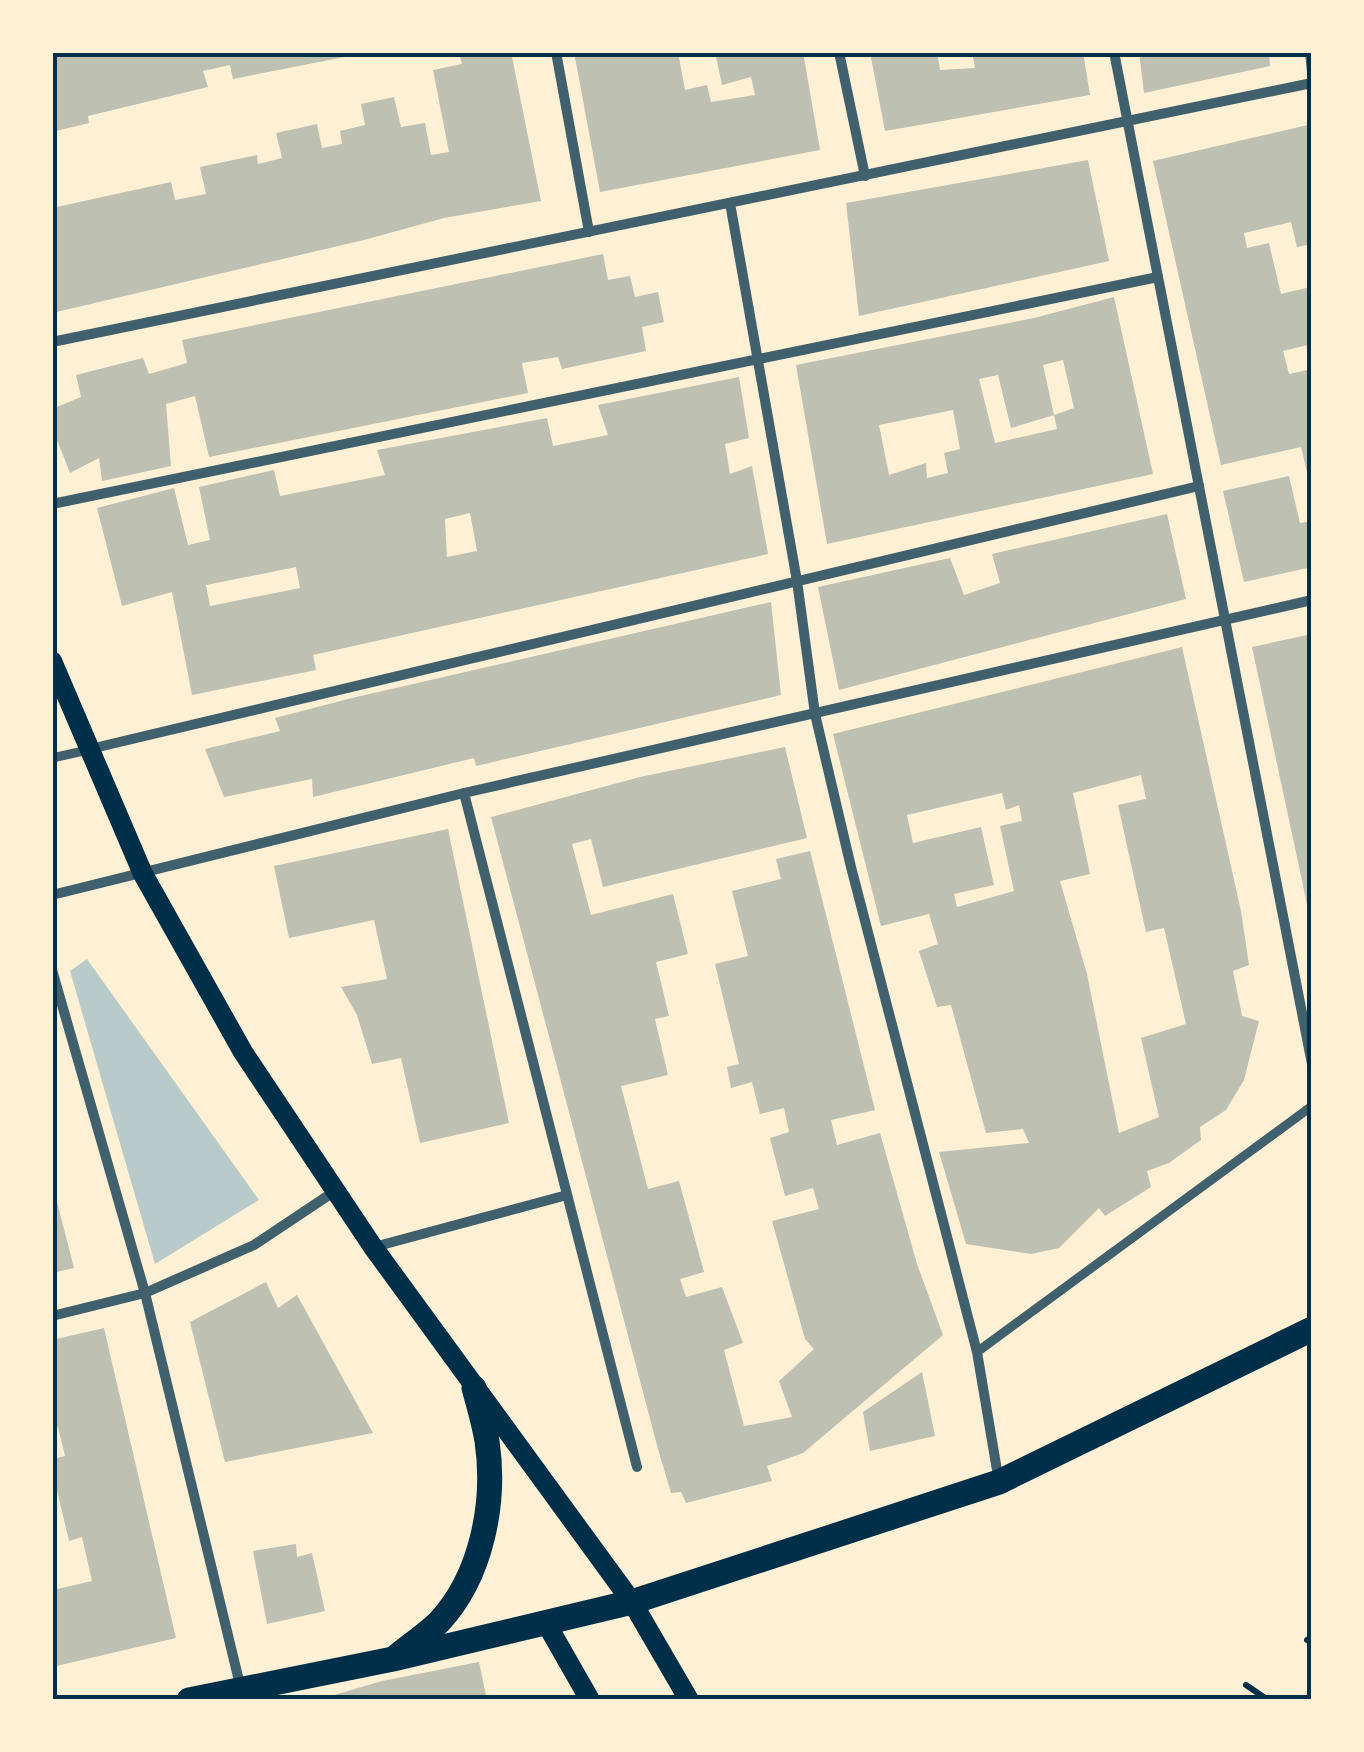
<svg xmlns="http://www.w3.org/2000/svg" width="1364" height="1752" font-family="'IBM Plex Sans',sans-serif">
<rect width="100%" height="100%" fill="#fdf0d5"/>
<path fill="#b9caca" d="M87,959l172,241 -104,64 -85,-293z"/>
<g fill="#bec0b2" fill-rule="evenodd">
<path d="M52,52h308v2l-127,25 -3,-14 -27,6 5,16 -120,29 1,7 -37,9z"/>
<path d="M459,52h52l30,149 -97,17 -80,22 -312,73v-105l119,-26 4,18 31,-6 -6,-27 57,-12 1,9 24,-6 -6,-25 41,-9 5,24 20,-4 -2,-13 25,-6 -4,-21 33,-7 7,30 24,-4 6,32 18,-3 -16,-82 29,-6z"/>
<path d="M574,52h104l7,38 22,-5 4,17 44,-7 -4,-18 -29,8 -7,-33h88l17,98 -220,42z"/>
<path d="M870,52h67l3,18 35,-2 -3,-16h111l7,43 -205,36z"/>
<path d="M1139,52h130l1,14 -126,27z"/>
<path d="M1312,124v120l-15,3 -6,-25 -47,11 3,15 22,-5 12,51 29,-7 2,57 -29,7 6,23 23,-5 -2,116 -9,-38 -80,18 -68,-304z"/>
<path d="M1088,160l21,101 -250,55 -13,-113z"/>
<path d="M603,254l5,26 22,-4 5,21 23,-5 6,30 -22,5 4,24 -84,18 -4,-12 -36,6 6,30 -319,64 -14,-61 -29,8 5,62 -69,15 -3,-23 -29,15 -18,-46v-18l29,-12 -5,-22 67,-17 6,16 38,-11 -5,-23z"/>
<path d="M1114,297l39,177 -326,70 -31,-179 238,-47zM1063,360l11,48 -20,7 3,14 -62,14 -16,-64 19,-4 13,53 43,-13 -11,-50zM953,410l7,39 -16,4 4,20 -21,5 -1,-15 -37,12 -10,-50z"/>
<path d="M739,377l10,61 -24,6 5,30 22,-8 16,88 -455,101 3,15 -124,25 -20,-103 -50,14 -25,-98 77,-20 14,57 22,-5 -11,-53 75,-17 6,26 105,-21 -8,-25 170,-32 6,28 55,-11 -10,-30zM470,513l7,38 -30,6 -2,-38zM296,567l4,21 -90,18 -4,-21z"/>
<path d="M1289,476l11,47 12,-2v46l-68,15 -21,-91z"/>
<path d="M1167,514l19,85 -347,91 -21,-103 132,-29 14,37 36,-12 -8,-29z"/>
<path d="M771,602l10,93 -305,71 -2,-8 -161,39 -1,-18 -88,18 -19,-48 75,-18 -5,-13 77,-20z"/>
<path d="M1312,634v284h-2l-58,-271z"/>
<path d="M1182,647l59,264 8,54 -16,6 9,45 17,5 -15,59 -18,30 -26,17 1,13 -32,23 -22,8 4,16 -46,29 -6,-8 -40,40 -28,6 -65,-10 -27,-92 90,-9 -6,-14 -37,4 -35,-128 -14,2 -18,-56 19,-7 -9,-30 -48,12 -48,-192zM1141,775l5,24 -28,6 28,127 18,-4 22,96 -45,14 18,79 -40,16 -32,-159 -27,-93 30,-7 -17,-81zM1002,793l4,17 13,-5 3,16 -22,5 14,65 -57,16 -3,-13 40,-9 -13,-58 -68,16 -6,-28z"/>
<path d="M785,747l22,91 -204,49 -12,-48 -19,5 19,71 82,-21 15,60 -32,8 13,54 -14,3 13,56 -47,11 27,103 31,-8 25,91 -24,7 6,18 36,-10 21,56 -19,7 20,76 48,-9 -13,-36 35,-32 -9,-10 -33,-118 47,-12 -6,-21 -28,8 -15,-58 19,-6 -5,-24 -24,6 -8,-32 -21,6 -4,-21 12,-3 -24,-100 33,-8 -16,-65 49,-12 -5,-20 34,-8 65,259 -44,10 6,25 43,-12 37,131 26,71 -140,118 -36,13 5,15 -86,22 -5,-11 -10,1 -13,-44 -167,-632 149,-40z"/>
<path d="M448,829l61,294 -89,20 -19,-85 -29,6 -15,-49 -16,-28 46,-8 -13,-59 -85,18 -15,-72z"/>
<path d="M54,1190l20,78 -22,5v-82z"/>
<path d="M266,1282l12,26 19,-13 76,138 -148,29 -35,-140z"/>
<path d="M104,1328l72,310 -124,29v-91l5,13 35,-8 -10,-44 -13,4 -17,-72v-10l13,-3 -7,-29 -6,1v-88z"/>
<path d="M922,1372l13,64 -65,15 -7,-39z"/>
<path d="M296,1544l1,13 15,-4 13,58 -58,13 -14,-73z"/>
<path d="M479,1662l8,38h-170l65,-19z"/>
</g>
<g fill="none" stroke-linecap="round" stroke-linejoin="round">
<g stroke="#003049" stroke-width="6">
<path d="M1307,1640l5,3"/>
<path d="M1246,1685l22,15"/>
</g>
<g stroke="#3f606c" stroke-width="9">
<path d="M52,758l36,-8"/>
<path d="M977,1352l335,-246"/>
</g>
<g stroke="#3f606c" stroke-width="10">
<path d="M556,52l33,180"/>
<path d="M839,52l26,124"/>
<path d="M1114,52l198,1012"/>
<path d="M1310,52l2,20"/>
<path d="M730,203l67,378 18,133 36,153 126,485 22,130"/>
<path d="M52,342l1260,-259"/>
<path d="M52,504l1106,-227"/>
<path d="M90,749l1109,-263"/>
<path d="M464,793l173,674"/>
<path d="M52,895l412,-102 848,-193"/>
<path d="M52,970l93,323 96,396"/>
<path d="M374,1247l193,-52"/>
<path d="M52,1316l93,-23 109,-48 81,-54"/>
</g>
<g stroke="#003049" stroke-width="20">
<path d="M52,661l91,213 100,178 130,195 259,355 57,98"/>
<path d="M546,1623l44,77"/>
</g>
<g stroke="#003049" stroke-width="25">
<path d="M397,1656c13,-11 30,-22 42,-34 43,-46 57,-120 48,-181 -3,-18 -8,-35 -13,-53"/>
<path d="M189,1700l204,-41 239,-57 367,-120 313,-153"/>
</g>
</g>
<rect width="1364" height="1752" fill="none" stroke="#fdf0d5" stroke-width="110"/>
<rect x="55" y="55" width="1254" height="1642" fill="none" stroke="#003049" stroke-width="4"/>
</svg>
